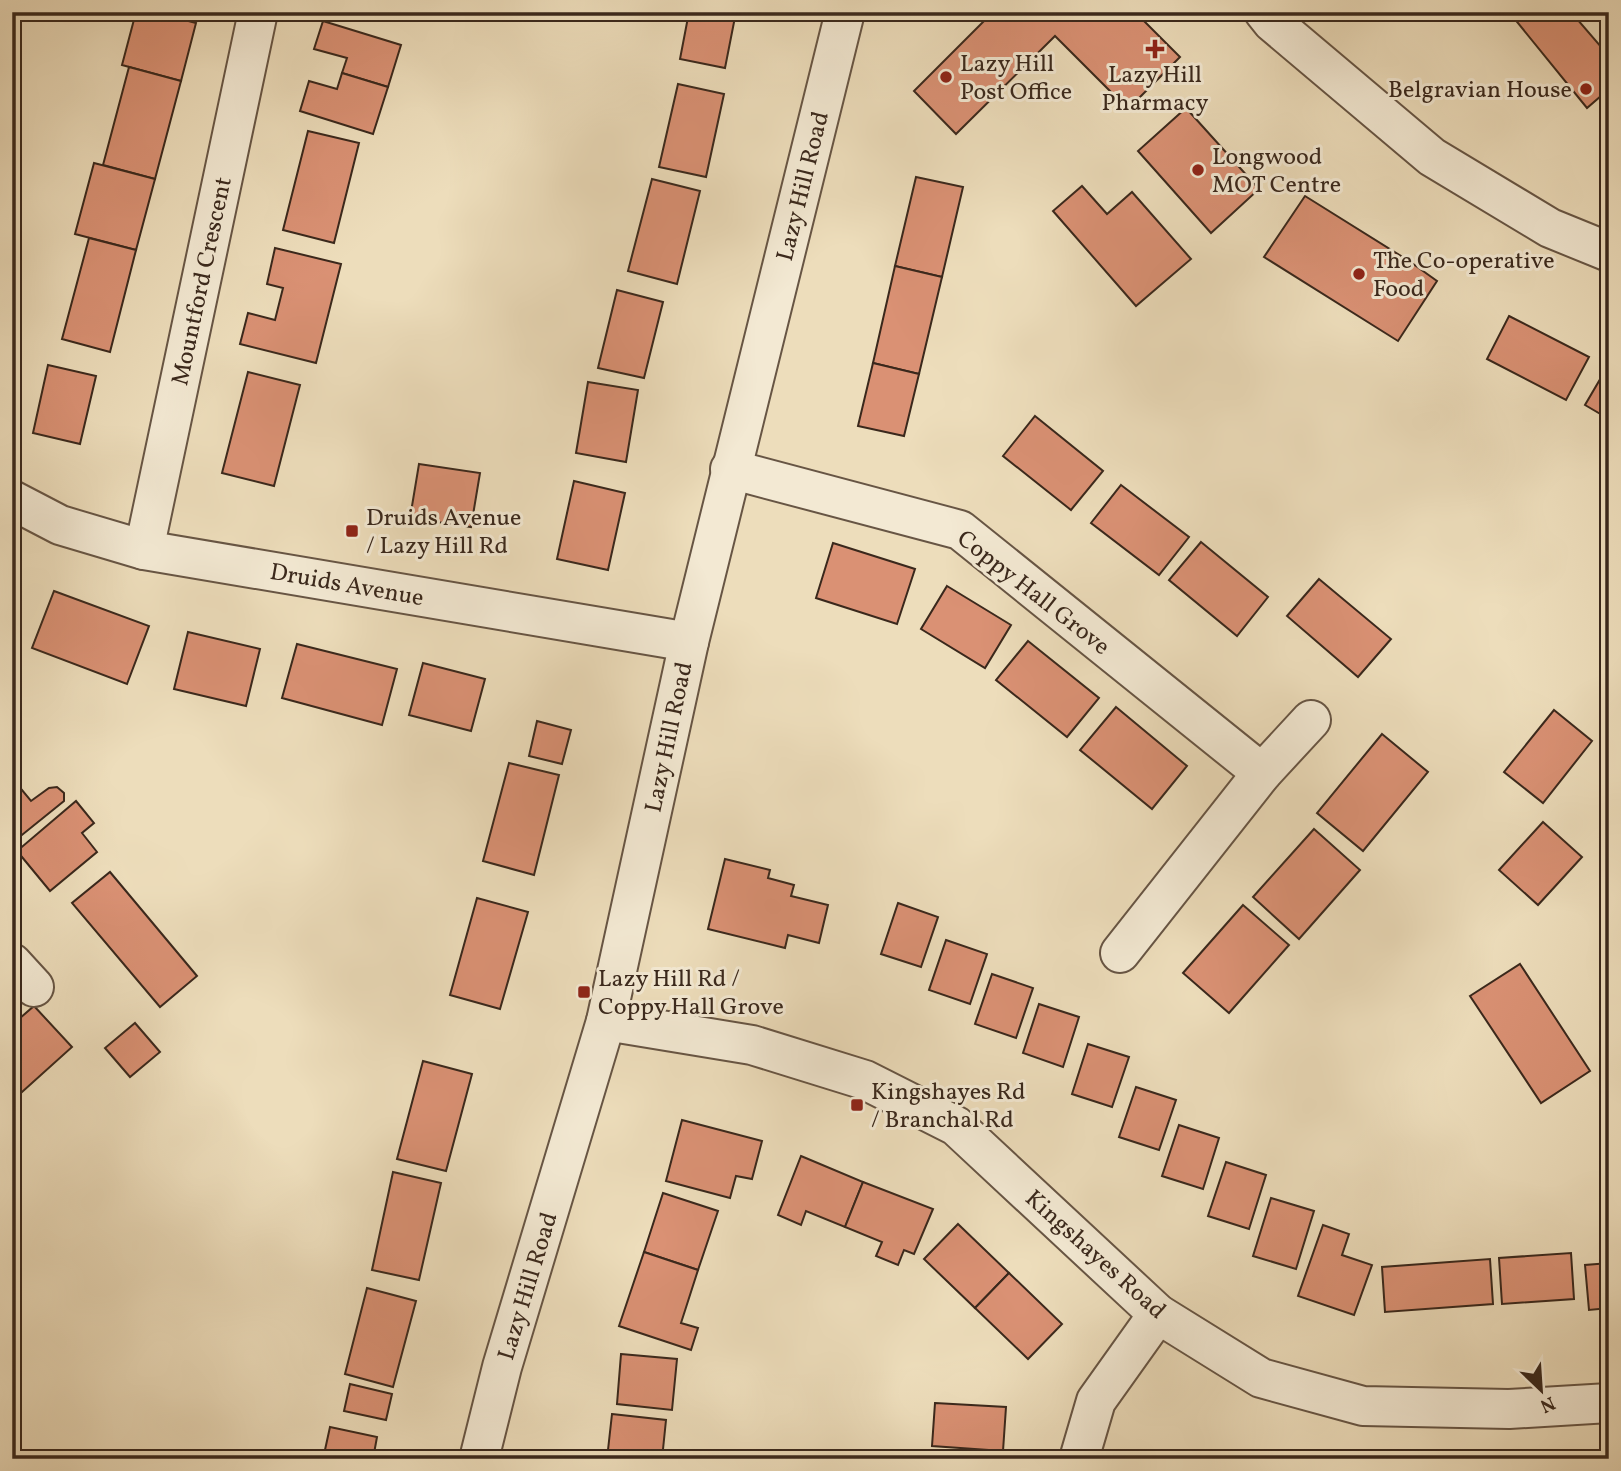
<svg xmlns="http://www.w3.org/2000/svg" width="1621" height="1471" font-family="Vollkorn,serif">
<rect width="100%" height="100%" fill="#edddbb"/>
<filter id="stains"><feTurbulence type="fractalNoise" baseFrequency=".00286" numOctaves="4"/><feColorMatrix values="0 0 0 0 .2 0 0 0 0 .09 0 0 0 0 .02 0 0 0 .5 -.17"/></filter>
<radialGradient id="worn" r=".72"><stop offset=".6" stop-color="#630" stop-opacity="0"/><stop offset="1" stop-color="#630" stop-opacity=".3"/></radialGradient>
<g fill="#da9174" stroke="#3a281c" stroke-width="2">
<path d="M136,12h18l42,11 -15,58 -59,-16z"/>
<path d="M689,12h47l-11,56 -45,-9z"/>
<path d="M993,12h142l45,45 -52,52 -73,-73 -99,98 -42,-43z"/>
<path d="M1509,12h62l38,44v33l-22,19z"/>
<path d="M323,21l78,24 -13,42 -46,-14 5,-15 -33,-9z"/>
<path d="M129,67l52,14 -26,98 -52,-14z"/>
<path d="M342,73l46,14 -15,47 -73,-23 9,-30 28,8z"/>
<path d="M678,84l46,10 -18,83 -47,-10z"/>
<path d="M1186,108l73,81 -48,44 -73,-82z"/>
<path d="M308,131l51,12 -25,100 -51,-13z"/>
<path d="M94,163l61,16 -19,71 -61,-16z"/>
<path d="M916,177l47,10 -21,90 -47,-11z"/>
<path d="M652,179l48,12 -23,93 -49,-13z"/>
<path d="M1082,186l25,28 25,-22 59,67 -55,47 -83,-95z"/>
<path d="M1305,196l104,65 28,20 -39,60 -134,-84z"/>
<path d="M89,238l47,12 -26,102 -48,-13z"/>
<path d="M275,248l66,16 -25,99 -76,-19 8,-31 27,7 8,-32 -16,-4z"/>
<path d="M895,266l47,11 -23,97 -46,-11z"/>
<path d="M617,290l46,12 -19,76 -46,-10z"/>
<path d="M1509,316l80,41 -23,43 -79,-41z"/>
<path d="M873,363l46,11 -15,62 -46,-10z"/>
<path d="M1609,364v55l-24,-14z"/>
<path d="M48,365l48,11 -16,68 -47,-11z"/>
<path d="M248,372l52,13 -26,101 -52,-13z"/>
<path d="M588,382l50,8 -12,72 -50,-9z"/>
<path d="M1035,416l68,55 -32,39 -68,-54z"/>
<path d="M419,464l61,9 -9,54 -61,-9z"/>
<path d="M574,481l51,12 -17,77 -51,-11z"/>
<path d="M1121,485l68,52 -30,38 -68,-52z"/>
<path d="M1201,542l67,55 -31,39 -68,-56z"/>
<path d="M833,543l82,26 -18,55 -81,-26z"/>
<path d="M1319,579l72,60 -33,38 -71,-61z"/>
<path d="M947,586l64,39 -26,43 -64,-39z"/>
<path d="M54,591l95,35 -22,58 -95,-36z"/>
<path d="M188,632l72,17 -14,57 -72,-17z"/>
<path d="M1028,641l71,57 -32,39 -71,-57z"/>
<path d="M297,644l100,25 -15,56 -100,-27z"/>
<path d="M423,663l62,16 -14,52 -62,-16z"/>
<path d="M1116,707l71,59 -35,43 -72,-59z"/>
<path d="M1554,710l38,31 -49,62 -39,-31z"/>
<path d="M537,721l34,9 -9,34 -33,-8z"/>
<path d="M1382,734l46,38 -65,79 -46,-38z"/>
<path d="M509,763l50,12 -25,100 -51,-14z"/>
<path d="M12,778l19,23 18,-13 8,-1 7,6v8l-52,42z"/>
<path d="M76,801l18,22 -12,10 15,19 -47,39 -33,-40z"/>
<path d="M1543,822l39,35 -44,48 -39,-35z"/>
<path d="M1314,829l46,41 -61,69 -46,-42z"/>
<path d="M725,859l45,11 -2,8 26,7 -3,11 37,9 -9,38 -31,-8 -3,13 -77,-19z"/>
<path d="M110,872l87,104 -37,31 -88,-104z"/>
<path d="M477,898l51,14 -28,97 -50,-14z"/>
<path d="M898,903l40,14 -17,50 -40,-13z"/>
<path d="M1243,905l46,40 -60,68 -46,-40z"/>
<path d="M946,940l41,14 -17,50 -41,-14z"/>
<path d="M1520,964l70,107 -49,32 -71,-107z"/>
<path d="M992,974l41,14 -17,50 -41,-14z"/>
<path d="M1039,1004l40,13 -16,50 -40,-14z"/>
<path d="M34,1006l38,41 -60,54v-76z"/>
<path d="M135,1023l25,29 -30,25 -25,-29z"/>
<path d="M1088,1044l41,13 -17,50 -40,-13z"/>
<path d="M423,1061l49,13 -26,97 -49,-12z"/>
<path d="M1136,1087l40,13 -17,50 -40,-13z"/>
<path d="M682,1120l80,21 -10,38 -16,-3 -6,22 -64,-17z"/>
<path d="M1179,1125l40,13 -16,51 -41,-13z"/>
<path d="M801,1156l62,26 -18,45 -39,-16 -5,14 -23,-10z"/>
<path d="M1226,1162l40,13 -17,54 -41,-13z"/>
<path d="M393,1172l48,11 -22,97 -47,-10z"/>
<path d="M863,1182l70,27 -19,45 -10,-4 -6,15 -22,-9 6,-14 -37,-15z"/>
<path d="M663,1193l55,18 -20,59 -54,-18z"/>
<path d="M1271,1198l43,13 -18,58 -43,-13z"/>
<path d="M958,1224l51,49 -34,35 -51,-49z"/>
<path d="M1323,1225l26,9 -7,21 30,10 -18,50 -56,-19z"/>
<path d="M644,1252l54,18 -17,53 17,5 -7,22 -72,-24z"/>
<path d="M1571,1253l3,46 -72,5 -3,-46z"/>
<path d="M1490,1259l3,45 -108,8 -3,-45z"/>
<path d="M1609,1263v45l-20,2 -4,-45z"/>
<path d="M1009,1273l53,51 -34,35 -53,-51z"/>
<path d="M367,1288l49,13 -23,86 -48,-13z"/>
<path d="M621,1354l56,5 -5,51 -55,-6z"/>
<path d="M350,1384l42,10 -6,26 -42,-9z"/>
<path d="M935,1403l71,4 -3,44 -71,-5z"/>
<path d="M612,1414l54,6 -4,39h-55z"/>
<path d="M330,1427l47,10 -4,22h-50z"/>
</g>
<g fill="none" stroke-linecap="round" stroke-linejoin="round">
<g stroke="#675544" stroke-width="42">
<g id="minor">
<path d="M1264,12l8,10 160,135 118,71 59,24"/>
<path d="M730,469l230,61 302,243"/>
<path d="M12,500l48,25 84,25 545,92"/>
<path d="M144,550l114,-538"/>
<path d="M1120,953l142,-180 49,-53"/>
<path d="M12,963l22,24"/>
<path d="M606,1021l146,24 113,35 91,46 202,188 103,64 102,28 146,3 100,-6"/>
<path d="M479,1459l23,-92 104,-346 83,-379 156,-630"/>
<path d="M1079,1459l17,-58 62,-87"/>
</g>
</g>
<use href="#minor" stroke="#f3e9d3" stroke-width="38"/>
</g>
<g fill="#8f2418" stroke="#f3e9d3" stroke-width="2.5">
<path d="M1151.5 38.5h7v7h7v7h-7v7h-7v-7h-7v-7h7z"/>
<circle cx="946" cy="77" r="7"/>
<circle cx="1586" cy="89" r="7"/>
<circle cx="1198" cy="170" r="7"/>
<circle cx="1359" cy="274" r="7"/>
<rect x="345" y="524" width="14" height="14" rx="3.5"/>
<rect x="577" y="985" width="14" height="14" rx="3.5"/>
<rect x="850" y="1098" width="14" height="14" rx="3.5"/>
</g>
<g text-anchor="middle" stroke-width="6" stroke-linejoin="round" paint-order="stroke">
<g font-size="24" fill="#3a281c" stroke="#f3e9d3" text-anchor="start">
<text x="960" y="71">Lazy Hill<tspan x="960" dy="28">Post Office</tspan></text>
<text x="1155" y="82" text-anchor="middle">Lazy Hill<tspan x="1155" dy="28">Pharmacy</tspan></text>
<text x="1572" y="97" text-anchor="end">Belgravian House</text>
<text x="1212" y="164">Longwood<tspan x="1212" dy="28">MOT Centre</tspan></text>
<text x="1373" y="268">The Co-operative<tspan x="1373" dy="28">Food</tspan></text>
<text x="366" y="525">Druids Avenue<tspan x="366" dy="28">/ Lazy Hill Rd</tspan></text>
<text x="598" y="986">Lazy Hill Rd /<tspan x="598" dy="28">Coppy Hall Grove</tspan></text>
<text x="871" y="1099">Kingshayes Rd<tspan x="871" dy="28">/ Branchal Rd</tspan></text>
</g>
<g font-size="24" fill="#3a281c" stroke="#f3e9d3">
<text transform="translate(802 186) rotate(-76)" y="8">Lazy Hill Road</text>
<text transform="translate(201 281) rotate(-78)" y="8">Mountford Crescent</text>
<text transform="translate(347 584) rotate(10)" y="8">Druids Avenue</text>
<text transform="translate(1034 592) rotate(38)" y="8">Coppy Hall Grove</text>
<text transform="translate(668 737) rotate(-78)" y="8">Lazy Hill Road</text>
<text transform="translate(1096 1254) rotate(42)" y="8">Kingshayes Road</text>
<text transform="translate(527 1286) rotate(-73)" y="8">Lazy Hill Road</text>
</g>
</g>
<rect width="1621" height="1471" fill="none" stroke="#edddbb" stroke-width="42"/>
<rect x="14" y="14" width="1593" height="1443" fill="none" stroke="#3a281c" stroke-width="3.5"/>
<rect x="21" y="21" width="1579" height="1429" fill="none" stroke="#3a281c" stroke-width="2"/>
<g transform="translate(1541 1390) rotate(155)" stroke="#f3e9d3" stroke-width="5" paint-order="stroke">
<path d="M0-5L12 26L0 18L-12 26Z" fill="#3a281c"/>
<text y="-10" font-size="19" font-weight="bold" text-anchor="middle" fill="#3a281c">N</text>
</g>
<rect width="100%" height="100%" filter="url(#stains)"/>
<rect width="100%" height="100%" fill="url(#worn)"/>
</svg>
